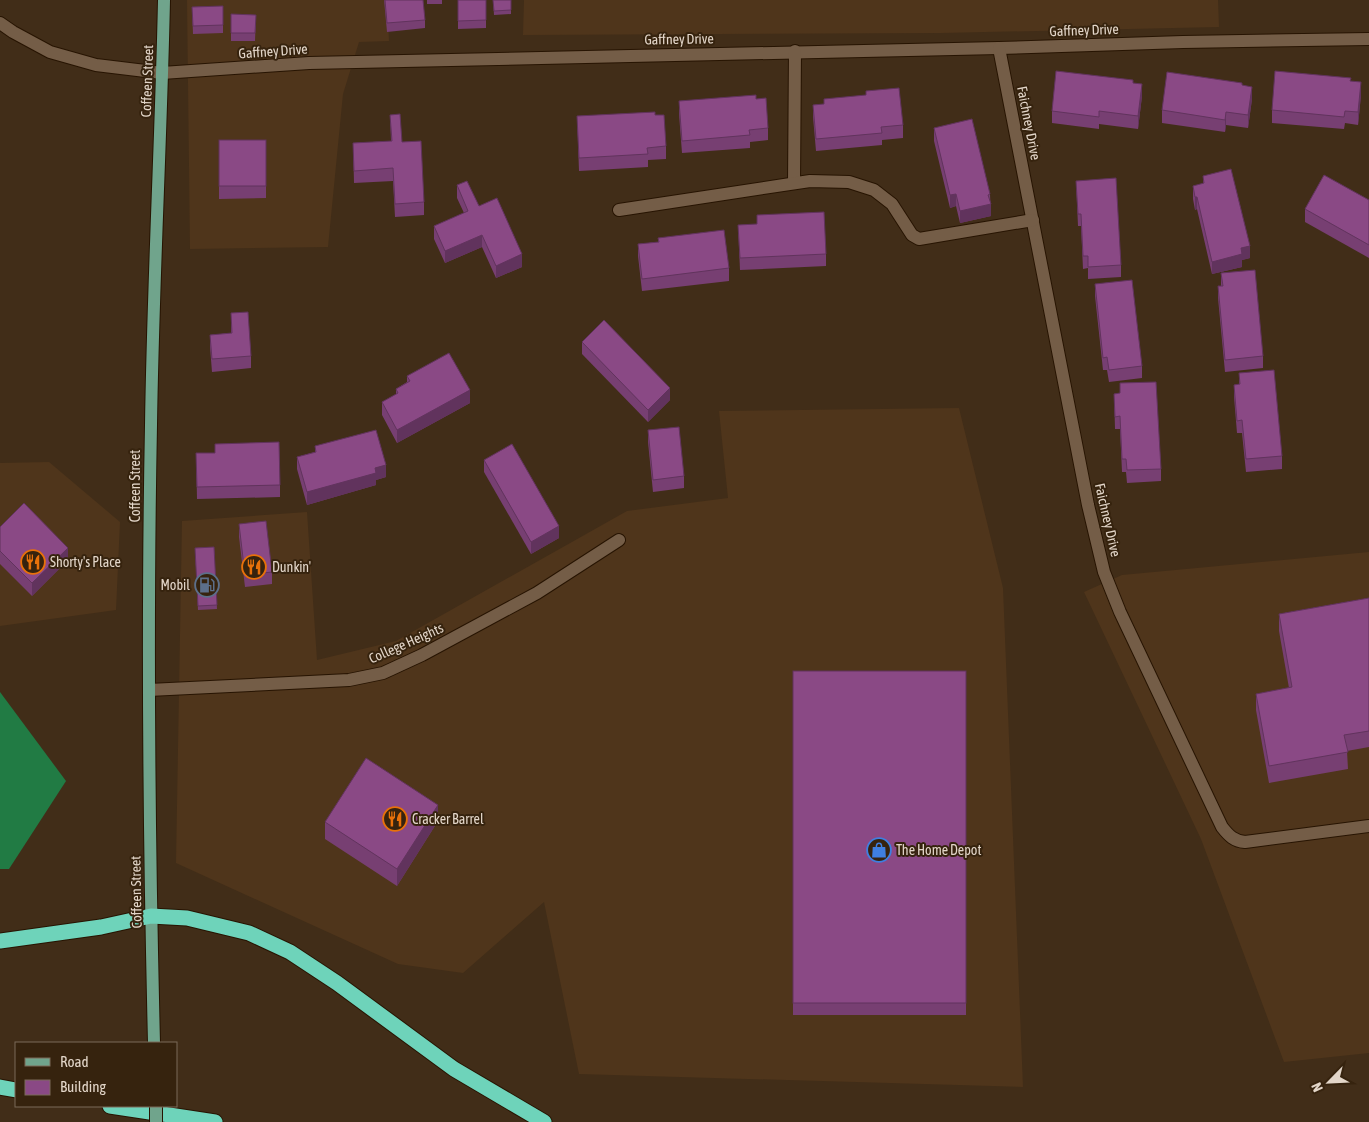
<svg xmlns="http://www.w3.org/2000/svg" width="1369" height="1122" font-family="'Asap Condensed',sans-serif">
<rect width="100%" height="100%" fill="#412d18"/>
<g fill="#4f351b">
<path d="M187,0h200l2,41 -30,1 -16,52 -15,153 -138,2z"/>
<path d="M524,0h694l1,27 -278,6 -418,2z"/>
<path d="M959,408l44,180 20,499 -444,-13 -35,-172 -81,71 -65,-9 -222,-101 6,-342 125,-9 10,148 79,-19 231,-130 101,-13 -9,-87z"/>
<path d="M49,462l71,60 -4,88 -116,16v-163z"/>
<path d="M1369,552v501l-85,9 -83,-223 -117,-247 38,-17z"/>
</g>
<path fill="#217b44" d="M0,692l66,89 -57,88h-9z"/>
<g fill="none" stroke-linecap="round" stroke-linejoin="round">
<g stroke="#271402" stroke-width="14">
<g id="minor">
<path d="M0,23l13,9 37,20 46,13 66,8 147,-10 690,-15 184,-6 186,-3"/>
<path d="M999,48l89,457 16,67 16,40 102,215c7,9 12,14 23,15l124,-16"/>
<path d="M794,183l1,-132"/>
<path d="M619,210l191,-29 39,1 25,8 18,14 20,31 7,4 114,-19"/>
<path d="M149,690l200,-10 34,-7 39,-18 115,-62 82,-53"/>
</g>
</g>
<g stroke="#271402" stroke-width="14">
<path id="major" d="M154,1043c-5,-206 -7,-412 -3,-618 2,-142 10,-283 13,-425"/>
</g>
<g stroke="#271402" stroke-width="17">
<g id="highway">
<path d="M0,941l101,-14 50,-11 36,2 62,15 41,19 47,31 117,86 90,53"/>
<path d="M0,1087l16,3"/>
<path d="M110,1106l105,16"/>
</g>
</g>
<use href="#minor" stroke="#745d47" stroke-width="12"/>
<use href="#major" stroke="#70a48c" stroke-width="12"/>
<use href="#highway" stroke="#6ed3ba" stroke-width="15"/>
<g stroke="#271402" stroke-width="14" stroke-linecap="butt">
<path id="major-bridge" d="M156,1106v16"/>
</g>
<use href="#major-bridge" stroke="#70a48c" stroke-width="12"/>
</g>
<g fill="#773f72">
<path d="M384,0l41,20v8l-38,4z"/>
<rect x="427" y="0" width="15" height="4"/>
<path d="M458,0h28v28l-28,1z"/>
<path d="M493,0h18v14l-17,1z"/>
<path d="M223,6v27l-30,1 -1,-27z"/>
<path d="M231,14l25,1 -1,26h-24z"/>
<path d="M1351,81l10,14 -3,30 -13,-2 -1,6 -72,-6v-13z"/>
<path d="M1133,83l9,13 -4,33 -39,-5v5l-47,-6v-12z"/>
<path d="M1242,85l10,14 -4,29 -22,-3 -1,7 -63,-9v-13z"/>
<path d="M866,91l37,34v13l-21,2v5l-66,6 -3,-34v-12l11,-1 42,-9z"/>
<path d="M756,99l12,29v12l-18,2v6l-68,5 -3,-39v-13z"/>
<path d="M390,115l12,27 22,60v13l-29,2 -2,-36 -39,2 -1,-40 38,-2z"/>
<path d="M655,115l11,31v13l-18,1v7l-69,4 -2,-55z"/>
<path d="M934,128l56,66 1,22 -31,7 -4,-17 -6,2 -16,-67z"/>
<path d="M219,140h47v58l-47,1z"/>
<path d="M1203,176l47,82 -8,2v7l-30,7 -15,-65 -2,1 -2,-11v-13l10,-2z"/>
<path d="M1076,181l45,84v12l-33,2v-11l-5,1 -2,-43h-3z"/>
<path d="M457,185l22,21 43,61 -26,11 -14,-31 -37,16 -11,-24v-13l30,-13 -7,-15z"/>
<path d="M1369,200v58l-64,-36v-13z"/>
<path d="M738,225l88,29v12l-86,4z"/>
<path d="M658,238l71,30v13l-87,10 -4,-35v-12l20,-2z"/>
<path d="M1221,273l42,83v12l-38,4 -7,-74v-12h3z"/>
<path d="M1095,284l47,82v12l-33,4 -2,-12h-4l-8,-74z"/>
<path d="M231,313l20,43v12l-39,4 -2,-25v-12l21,-2z"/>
<path d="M582,342l88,58 -22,22 -66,-68z"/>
<path d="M1239,373l43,83v13l-36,3 -4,-39h-5l-3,-36v-12l5,-1z"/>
<path d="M407,376l63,27 -73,40 -15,-28v-13l14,-7v-6l11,-7z"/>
<path d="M1120,383l41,86v12l-34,2 -1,-11h-4l-2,-43h-5l-1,-35 6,-1z"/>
<path d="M648,430l36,46v12l-31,4 -5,-50z"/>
<path d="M315,446l71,31 -10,3v5l-69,20 -10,-36v-12l18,-5z"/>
<path d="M196,453l84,32v12l-83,2z"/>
<path d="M484,460l75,78 -28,16 -47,-82z"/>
<path d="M239,524l33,48v12l-27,3 -6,-50z"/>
<path d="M0,527l68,33 -36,36 -32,-32z"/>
<path d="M214,547l3,62 -19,1 -3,-62z"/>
<path d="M1369,598v149l-22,4 1,18 -79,14 -13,-73v-16l33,-6 -10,-57v-17z"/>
<rect x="793" y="671" width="173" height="344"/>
<path d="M438,821l-41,65 -72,-47v-17z"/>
</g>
<g fill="#61335d">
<path d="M1361,82v13l-3,30v-13z"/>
<path d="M1142,84v12l-4,33v-13z"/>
<path d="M1252,87v12l-4,29v-13z"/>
<path d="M1226,112v13l-1,7v-12z"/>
<path d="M956,194v12l-6,2v-13z"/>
<path d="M1195,197h2v12l-2,1z"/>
<path d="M991,204v12l-31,7v-12z"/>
<path d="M482,235v12l-37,16v-12z"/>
<path d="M1250,246v12l-8,2v7l-30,7v-12l29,-14z"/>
<path d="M522,254v13l-26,11v-12z"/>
<path d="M670,388v12l-22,22v-12z"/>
<path d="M470,390v13l-73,40v-13z"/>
<path d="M386,465v12l-10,3v5l-69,20v-13l68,-24z"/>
<path d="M559,526v12l-28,16v-12z"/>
<path d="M68,548v12l-36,36v-13z"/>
<path d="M438,805v16l-41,65v-17z"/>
</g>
<g fill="#8a4985" stroke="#61335d">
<path d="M385,0h38l2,20 -38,3z"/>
<path d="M458,0h28v20l-28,1z"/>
<path d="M493,0h18v10l-17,1z"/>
<path d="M223,6v19l-30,1 -1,-19z"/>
<path d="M231,14l25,1 -1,18h-24z"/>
<path d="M1056,71l77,9v3l9,1 -4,32 -39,-5v6l-47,-6z"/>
<path d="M1275,71l76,7 -1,3 11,1 -3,30 -13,-1 -1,6 -72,-7z"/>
<path d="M1167,72l75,11v2l10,2 -4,28 -22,-3 -1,8 -63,-10z"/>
<path d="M899,88l4,37 -22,2 1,6 -66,6 -3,-34 11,-1v-5l42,-4v-4z"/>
<path d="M756,95v4l10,-1 2,30 -19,2 1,5 -68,6 -3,-40z"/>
<path d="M655,112v3h9l2,31 -19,2 1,6 -69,4 -2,-42z"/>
<path d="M400,114l2,28 19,-1 3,61 -29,2 -2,-36 -39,3 -1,-28 39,-2 -2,-26z"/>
<path d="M972,119l18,75 -2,1 3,9 -31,7 -4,-17 -6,1 -16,-67z"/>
<rect x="219" y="140" width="47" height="46"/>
<path d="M1231,169l19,77 -9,2 1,6 -30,8 -15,-65h-2l-2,-11 11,-3 -1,-7z"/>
<path d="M1324,175l45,25v45l-64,-36z"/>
<path d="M1116,178l5,87 -33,2v-11h-5l-2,-42h-3l-2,-33z"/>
<path d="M467,181l12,25 18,-8 25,56 -26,12 -14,-31 -37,16 -11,-25 34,-15 -11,-26z"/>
<path d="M824,212l2,42 -86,4 -2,-33 19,-1v-9z"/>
<path d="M724,230l5,38 -87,11 -4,-35 21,-2 -1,-4z"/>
<path d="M1255,270l8,86 -38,4 -7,-74h5l-2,-13z"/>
<path d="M1132,280l10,86 -33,4 -2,-13 -4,1 -8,-74z"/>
<path d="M248,312l3,44 -39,3 -2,-24 22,-2 -1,-20z"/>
<path d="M604,320l66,68 -22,22 -66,-68z"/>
<path d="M449,353l21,37 -73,40 -15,-28 16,-9 -2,-4 14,-8 -3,-5z"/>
<path d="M1274,370l8,86 -36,3 -4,-39 -5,1 -3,-36 6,-1 -1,-11z"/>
<path d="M1156,382l5,87 -34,1 -1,-11h-4l-2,-43 -5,1 -1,-23 6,-1v-10z"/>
<path d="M679,427l5,49 -31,4 -5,-50z"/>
<path d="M376,430l10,35 -11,3 1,5 -69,19 -10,-35 19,-5 -1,-6z"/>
<path d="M279,442l1,43 -83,2 -1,-34h19v-9z"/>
<path d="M512,444l47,82 -28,16 -47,-82z"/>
<path d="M24,503l44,45 -36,35 -32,-32v-24z"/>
<path d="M266,521l6,51 -27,3 -6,-51z"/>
<path d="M214,547l3,58 -19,1 -3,-58z"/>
<path d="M1369,598v133l-25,4 4,17 -79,14 -13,-72 36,-7 -13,-73z"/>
<rect x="793" y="671" width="173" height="332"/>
<path d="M366,758l72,47 -41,64 -72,-47z"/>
</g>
<defs>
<g id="restaurant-ring" transform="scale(1.25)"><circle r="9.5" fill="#36230e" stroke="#e8710a" stroke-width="1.5"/><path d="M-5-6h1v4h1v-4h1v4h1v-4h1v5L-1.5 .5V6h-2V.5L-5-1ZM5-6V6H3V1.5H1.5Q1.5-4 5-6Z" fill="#e8710a"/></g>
<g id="fuel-ring" transform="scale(1.25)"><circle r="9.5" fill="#36230e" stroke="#5c6f8a" stroke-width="1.5"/><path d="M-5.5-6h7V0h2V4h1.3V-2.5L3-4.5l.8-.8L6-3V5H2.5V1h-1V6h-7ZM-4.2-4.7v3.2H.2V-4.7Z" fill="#5c6f8a"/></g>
<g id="shop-ring" transform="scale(1.25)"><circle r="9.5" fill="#36230e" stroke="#3f7fe0" stroke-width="1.5"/><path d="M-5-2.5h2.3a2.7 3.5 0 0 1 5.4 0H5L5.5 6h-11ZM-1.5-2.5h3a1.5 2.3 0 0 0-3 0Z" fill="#3f7fe0"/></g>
</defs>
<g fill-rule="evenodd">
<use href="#restaurant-ring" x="33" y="562"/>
<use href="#restaurant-ring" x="254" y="567"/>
<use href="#fuel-ring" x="207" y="585"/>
<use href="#restaurant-ring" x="395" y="819"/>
<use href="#shop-ring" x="879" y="850"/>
</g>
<g text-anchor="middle" stroke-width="4" stroke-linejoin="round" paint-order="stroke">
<g font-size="14" fill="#e3d6c9" stroke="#36230e">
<text transform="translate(1084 30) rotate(-2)" y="5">Gaffney Drive</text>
<text transform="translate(679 39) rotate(-1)" y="5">Gaffney Drive</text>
<text transform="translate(273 51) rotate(-4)" y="5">Gaffney Drive</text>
<text transform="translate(147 81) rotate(-88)" y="5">Coffeen Street</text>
<text transform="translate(1029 123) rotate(79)" y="5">Faichney Drive</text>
<text transform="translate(135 486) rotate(-90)" y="5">Coffeen Street</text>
<text transform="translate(1108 520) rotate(77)" y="5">Faichney Drive</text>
<text transform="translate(406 643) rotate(-24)" y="5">College Heights</text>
<text transform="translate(136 892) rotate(-91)" y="5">Coffeen Street</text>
</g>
<g font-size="14" fill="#e3d6c9" stroke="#36230e" text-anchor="start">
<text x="50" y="567">Shorty's Place</text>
<text x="272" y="572">Dunkin'</text>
<text x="190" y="590" text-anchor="end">Mobil</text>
<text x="412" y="824">Cracker Barrel</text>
<text x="896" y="855">The Home Depot</text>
</g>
</g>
<rect x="15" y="1042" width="162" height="65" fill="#36230e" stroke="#7b6b59"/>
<rect x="25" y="1058" width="25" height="8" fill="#70a48c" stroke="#7b6b59"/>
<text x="60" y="1067" font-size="15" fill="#e3d6c9">Road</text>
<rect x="25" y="1080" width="25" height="15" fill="#8a4985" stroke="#7b6b59"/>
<text x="60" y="1092" font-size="15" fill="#e3d6c9">Building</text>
<g transform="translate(1329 1082) rotate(246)" stroke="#36230e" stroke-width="4" paint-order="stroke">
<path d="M0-4L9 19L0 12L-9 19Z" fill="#e3d6c9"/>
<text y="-8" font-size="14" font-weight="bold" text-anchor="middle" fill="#e3d6c9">N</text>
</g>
</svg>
